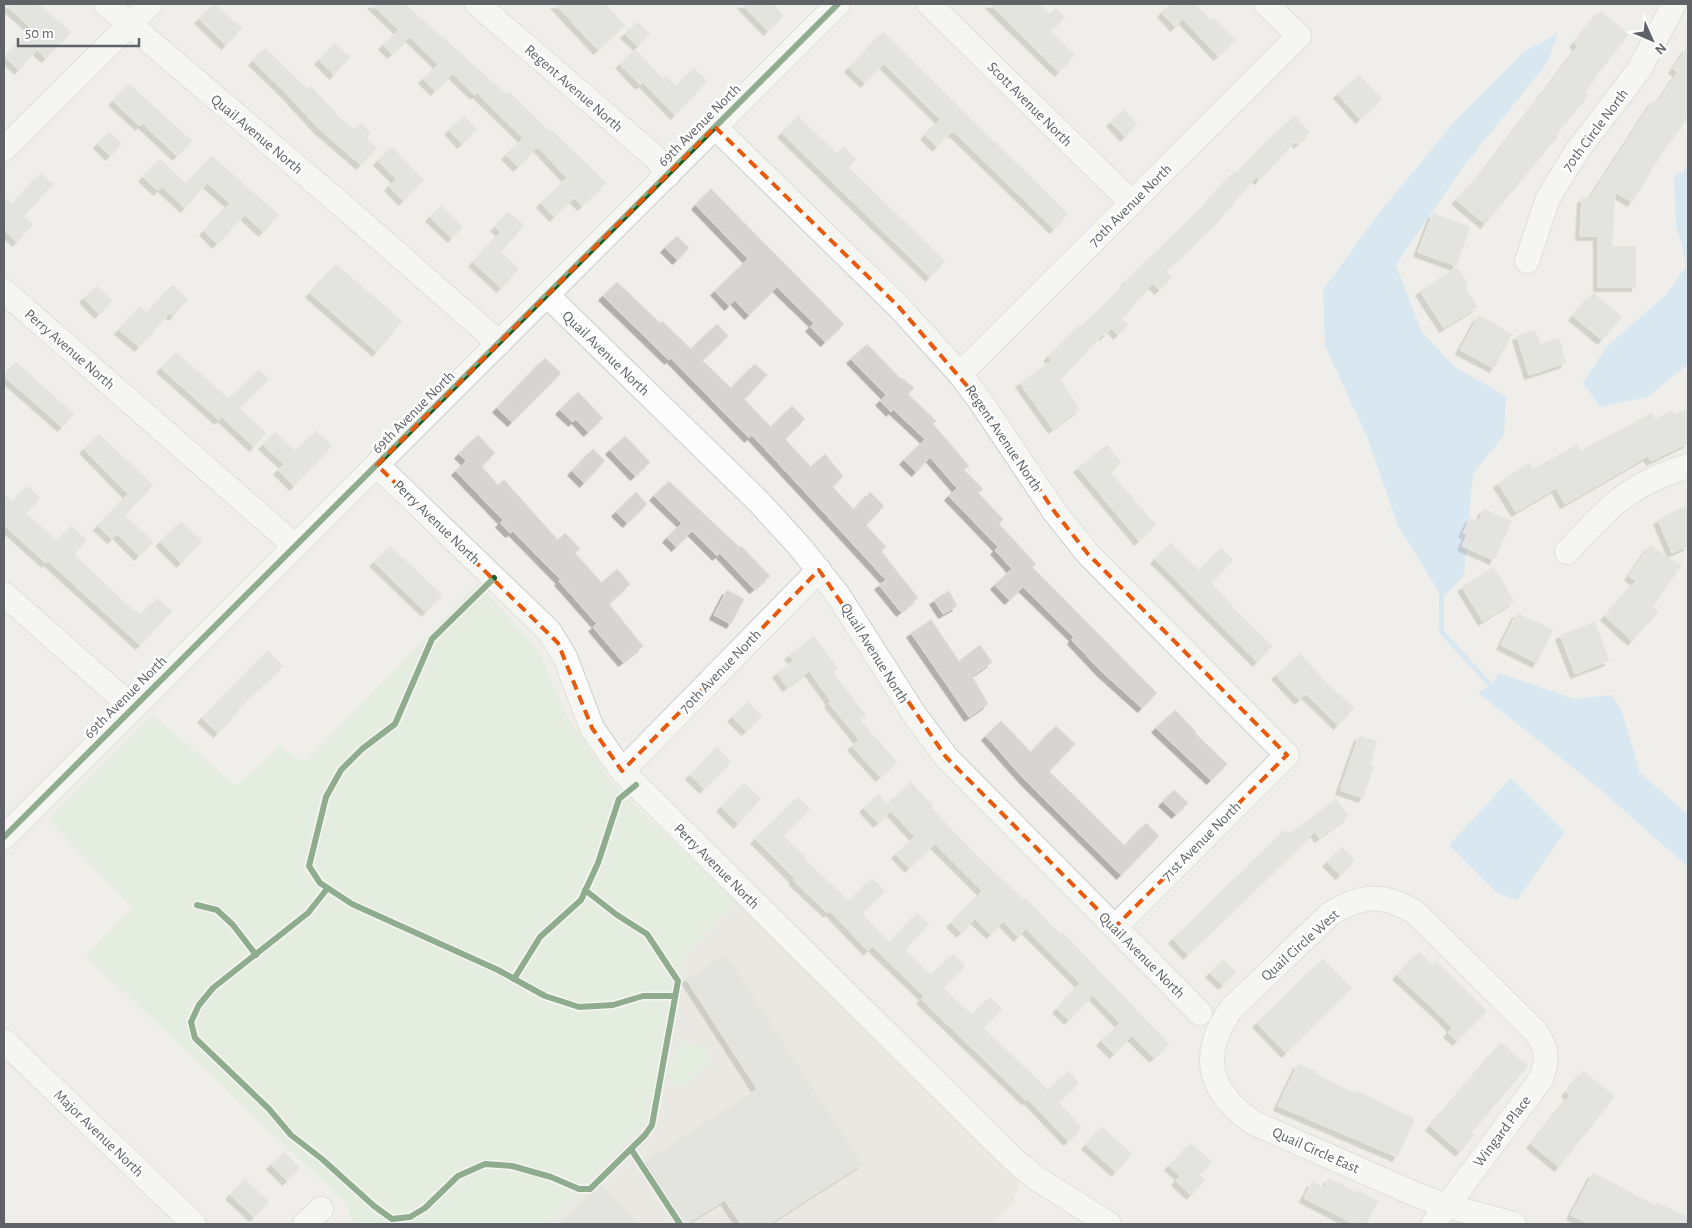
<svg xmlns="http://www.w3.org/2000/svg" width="1692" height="1228" font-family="'Alegreya Sans',sans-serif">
<defs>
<filter id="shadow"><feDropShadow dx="-4.5" dy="4.5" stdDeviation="0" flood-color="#0004"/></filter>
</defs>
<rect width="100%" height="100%" fill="#efeeea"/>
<path fill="#e2e0da" d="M736,902l271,269 13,7 -7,25 -21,21h-445l99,-100 40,-169z"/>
<g fill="#d8ebd6">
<path d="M478,583l60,67 29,67 46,67 123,118 -50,53 -40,169 -99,100h-194l-6,-20 -261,-248 46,-49 -84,-88 105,-104 83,71 44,-40 25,17z"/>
<path d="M685,1041l10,6 4,-2 4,2 8,11 -3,9 -15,10 -4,8 -13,1 -8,-11c3,-13 3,-28 17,-34z"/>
</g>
<g fill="#bfe0f9">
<path d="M1558,33l-11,30 -84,104 -67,98 26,67 33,35 51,29 -2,39 -31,39 -9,101 -21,23 -45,-72 -30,-87 -43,-93 -2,-56 56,-77 76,-92 69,-69z"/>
<path d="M1688,167v197l-40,33 -48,10 -17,-24 23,-36 61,-53 20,-29 -11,-39 -2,-49z"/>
<path d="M1499,673l75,26 37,-4 10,13 19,65 48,41v53l-93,-82 -117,-92 12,-8z"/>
<path d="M1511,778l54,54 -48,68 -20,-7 -48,-48z"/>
</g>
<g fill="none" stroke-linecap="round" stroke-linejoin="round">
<path stroke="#bfe0f9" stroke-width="5" d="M1441,595l1,37 48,53"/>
</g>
<g fill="#d6d5d3" stroke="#deddd9" filter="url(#shadow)">
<path d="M5,4h33l33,28 -25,26 -9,-8 -18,20 -14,-13 27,-28z"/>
<path d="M214,4l28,24 -16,17 -27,-26z"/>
<path d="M372,4h33l101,90 3,-2 40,39 2,-2 55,54 -24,23 -8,-8 -20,19 -13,-14 26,-25 -29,-31 -20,20 -12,-12 17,-17 -46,-45 -2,2 -22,-21 -18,17 -12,-12 15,-15 -28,-27 -18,17 -9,-9 16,-15z"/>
<path d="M555,4h50l20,21 -27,25z"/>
<path d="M742,4h31l11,12 -16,15z"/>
<path d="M990,4h49l10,10 7,-6 9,9 -15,14 25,24 -16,17z"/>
<path d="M1170,4h25l16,16 2,-2 22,22 -17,16 -35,-37 -8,8 -13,-14z"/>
<path d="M1600,11l29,23 -32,41 -12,19 3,2 -32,39 2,1 -73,88 -29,-24 27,-29 66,-86 29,-39 -4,-3z"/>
<path d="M637,22l13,12 -12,12 -13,-12z"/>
<path d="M883,32l185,182 -14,15 -99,-96 -4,-1 -14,15 -12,-12 15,-16 -56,-55 -19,19 -16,-15z"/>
<path d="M335,43l15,14 -16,18 -15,-15z"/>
<path d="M1688,46v71l-27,38 -29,47 -17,-10 -3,54h24v41h-38v-51h-18l2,-38h8l63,-97 4,2 21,-31 -5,-3z"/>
<path d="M265,48l42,41 4,-3 31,34 13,10 6,-7 10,10 -5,5 11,10 -16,17 -42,-36 -33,-36 -33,-32z"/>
<path d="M635,49l28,30 3,-3 10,10 18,-18 13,13 -32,34 -32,-33 -3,3 -20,-21z"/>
<path d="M1359,75l23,24 -22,20 -22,-25z"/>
<path d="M129,84l63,57 -15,15 -35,-33 -2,3 -27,-25z"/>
<path d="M1124,110l13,14 -12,13 -14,-15z"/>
<path d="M464,116l13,13 -15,15 -13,-14z"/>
<path d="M798,116l39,38 7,-7 12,12 -8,8 97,94 -15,16 -148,-144z"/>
<path d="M1295,116l15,17 -12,11 -2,-3 -37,39 -3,-3 -41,48 -49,46 6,6 -13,13 -6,-6 -20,20 2,1 -14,13 7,7 -10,10 -6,-7 -8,8 -2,-1 -42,45 20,29 -27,20 -33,-46 32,-23 -4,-3 31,-32 2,2 45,-44 -1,-1 79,-77 31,-34 2,1 39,-40z"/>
<path d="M109,132l13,12 -12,12 -12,-12z"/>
<path d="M392,147l32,33 -21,21 -14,-15 7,-7 -18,-18z"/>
<path d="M212,156l67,59 -16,17 -18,-17 -28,29 -13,-13 26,-28 -23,-20 -22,25 -23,-21 -4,4 -15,-14 17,-18 26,25z"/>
<path d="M41,173l12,11 -29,32 9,8 -16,18 -13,-12v-33l8,7z"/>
<path d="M711,189l133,135 -19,18 -15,-15 4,-4 -37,-36 -28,28 -14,-15 -6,6 -14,-15 33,-32 -52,-54z"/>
<path d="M441,206l22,21 -11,11 -22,-21z"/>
<path d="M508,212l16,13 -23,27 18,17 -18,19 -28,-26 28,-30 -6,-5z"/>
<path d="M1433,213l37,14 -14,39 -38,-14z"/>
<path d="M677,236l12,12 -12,12 -12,-12z"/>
<path d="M336,264l66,57 -25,31 -67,-59z"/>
<path d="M1457,267l11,17 -4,2 13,21 -33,21 -24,-37z"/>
<path d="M617,282l43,41 2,-2 29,28 26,-25 11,12 -26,24 29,28 24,-24 12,11 -23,24 27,28 21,-21 13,13 -20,20 26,28 14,-13 18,22 -11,10 22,24 16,-18 14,14 -18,19 20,22 -5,4 37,47 -17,14 -22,-27 7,-5 -81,-88 -53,-57 -3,3 -78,-80 -2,2 -66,-64z"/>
<path d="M173,285l15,14 -15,17 -3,-3 -31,34 -20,-17 21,-23 7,6z"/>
<path d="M97,286l15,15 -13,13 -15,-16z"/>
<path d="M1593,293l29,24 -20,23 -29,-24z"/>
<path d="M1479,315l33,19 -18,34 -34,-18z"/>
<path d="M1535,330l5,14 19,-6 7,25 -37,12 -12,-39z"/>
<path d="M867,344l34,35 1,-1 12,10 -6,6 28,27 -3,3 36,42 -5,4 19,19 -5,4 25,26 -4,5 37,40 -4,3 125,126 -15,15 -41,-37 -29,-31 2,-3 -51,-50 -14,13 -14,-15 17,-16 -17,-19 3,-3 -49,-51 8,-8 -27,-31 -14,15 -12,-12 21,-21 -32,-30 -2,3 -11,-11 6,-6 -35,-36z"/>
<path d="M176,352l53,47 30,-30 10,10 -29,29 26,25 -12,14 -32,-30 -3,3 -58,-52z"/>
<path d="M545,358l16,15 -49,49 -15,-14z"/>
<path d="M16,362l58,52 -12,13 -58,-51z"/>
<path d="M578,392l25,26 -15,14 -12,-13 -3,3 -13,-12z"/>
<path d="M1688,408v35l-37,18 -3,-5 -83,48 -9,-16 -40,24 -18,-29 31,-20 4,6 44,-24 3,6 72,-38 3,6 17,-8 2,4z"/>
<path d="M316,431l16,15 -38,40 -16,-16 6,-6 -21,-19 12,-13 21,19z"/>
<path d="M99,434l54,51 -28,30 28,27 -14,14 -22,-22 -5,5 -14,-13 30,-32 -44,-45z"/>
<path d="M478,435l17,18 -14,13 17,19 6,-5 54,60 7,-7 15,16 -5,4 27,30 15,-14 13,15 -21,20 34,42 -20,16 -30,-35 4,-3 -38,-43 2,-1 -48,-49 -3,2 -10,-10 3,-3 -47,-49 10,-10 -7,-7z"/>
<path d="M625,436l25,26 -15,14 -25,-26z"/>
<path d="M1107,445l14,17 -12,9 47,54 -17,16 -61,-73z"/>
<path d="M593,449l12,12 -21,22 -12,-12z"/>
<path d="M669,481l71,67 1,-2 29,30 -16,13 -34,-36 -3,3 -25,-25 -16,16 -9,-9 15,-15 -28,-27z"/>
<path d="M27,486l13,12 -14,15 31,28 14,-15 16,14 -13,14 52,50 15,11 16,-17 15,13 -32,34 -92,-84 -2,2 -42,-38v-31l8,8z"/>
<path d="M636,492l11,12 -20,19 -11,-11z"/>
<path d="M1688,505v41l-16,7 -14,-33z"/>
<path d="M1484,509l28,12 -18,39 -32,-14 5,-11 -4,-2 7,-15 8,4z"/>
<path d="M181,521l21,20 -21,22 -21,-21z"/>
<path d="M1171,543l29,28 21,-23 12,12 -22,23 22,23 -1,1 40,39 -15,16 -102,-103z"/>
<path d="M1650,545l31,21 -28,41 5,5 -26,29 -27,-25 31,-35 -7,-5z"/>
<path d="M390,546l52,49 -16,17 -52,-50z"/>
<path d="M1494,567l20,34 -31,20 -21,-34z"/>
<path d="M727,590l17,9 -13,25 -17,-9z"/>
<path d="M949,591l8,15 -14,8 -9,-14z"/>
<path d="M1517,613l36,17 -16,33 -36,-18z"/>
<path d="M931,620l28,41 21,-16 12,17 -20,14 16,28 -19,13 -58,-84z"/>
<path d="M1595,622l14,39 -34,13 -15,-39z"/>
<path d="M814,636l24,33 -5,4 33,42 -6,5 37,42 -17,15 -28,-31 7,-6 -30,-37 2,-2 -22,-30 -22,16 -10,-14 17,-12 -5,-6z"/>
<path d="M268,651l15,15 -46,44 2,1 -21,22 -16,-15z"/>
<path d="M1300,654l30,32 24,22 -16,17 -32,-31 -7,6 -23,-25z"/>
<path d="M748,702l14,14 -16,15 -14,-14z"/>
<path d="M1175,710l21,22 -1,1 32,31 -16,16 -55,-52z"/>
<path d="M1001,721l30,31 25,-26 19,18 -26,27 76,75 21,-23 13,13 -38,39 -97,-96 -38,-43z"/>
<path d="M1359,736l18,5 -7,24 4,2 -11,31 -23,-8z"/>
<path d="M717,747l14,15 -27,27 -14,-14z"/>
<path d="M911,782l22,24 -2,2 47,49 45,42 2,-1 36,37 2,-2 106,111 -15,14 -22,-22 -18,18 -13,-13 19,-18 -27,-28 -24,25 -12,-11 23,-26 -54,-54 -8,8 -15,-16 -12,13 -16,-15 -14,14 -10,-10 31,-32 -47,-47 -26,24 -13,-14 19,-17 -24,-26 -13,12 -14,-15 14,-14 9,10z"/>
<path d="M744,783l17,16 -23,25 -17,-17z"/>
<path d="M1174,790l14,13 -12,11 -13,-12z"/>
<path d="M798,797l12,12 -27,26 23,22 -2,2 45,42 23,-23 13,13 -23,23 28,29 27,-30 12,11 -24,26 26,25 22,-21 12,12 -22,21 29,28 18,-18 12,12 -19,18 65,63 21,-19 10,12 -21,19 24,26 -14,13 -40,-42 -2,1 -105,-101 3,-3 -52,-50 -4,5 -38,-40 -2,2 -35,-33 2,-1 -40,-40z"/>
<path d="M1336,799l13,17 -30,22 -4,-6 -127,123 -15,-16 112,-109 4,4z"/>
<path d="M1342,847l13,14 -15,14 -13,-13z"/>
<path d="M1419,952l14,13 3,-4 51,50 -30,30 -9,-8 4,-5 -9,-10 -46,-43z"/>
<path d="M726,954l136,210 -93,60h-28l-16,-24 -39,24 -40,-63 111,-72 -71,-110z"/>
<path d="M1323,959l29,29 -66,65 -29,-30z"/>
<path d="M1223,960l13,12 -13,13 -13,-12z"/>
<path d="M1501,1043l27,23 -57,67 3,2 -14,17 -30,-26z"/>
<path d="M1298,1064l19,8 -1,2 39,19 1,-3 59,29 -18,38 -119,-51z"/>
<path d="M1583,1071l32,25 -56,71 -28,-23 39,-49 -4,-3z"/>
<path d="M1102,1127l30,27 -16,18 -30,-27z"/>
<path d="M1191,1143l21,19 -13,13 6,5 -14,15 -15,-14 4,-5 -11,-10z"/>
<path d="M284,1152l16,16 -13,13 -16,-16z"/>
<path d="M1593,1173l62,32 2,-2 31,14v7h-99l-18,-9z"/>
<path d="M1329,1178l30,16 1,-3 18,10 -12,23h-12l-50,-26 8,-16 12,6z"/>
<path d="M245,1179l24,23 -15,15 -24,-22z"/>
<path d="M600,1184l40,40h-80z"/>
</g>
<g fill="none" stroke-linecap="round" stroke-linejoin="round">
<g stroke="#cbcccc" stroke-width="26">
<g id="minor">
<path d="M106,4l238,203 155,136"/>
<path d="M477,4l179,154 12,17"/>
<path d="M929,4l203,199"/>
<path d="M715,127l183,179 62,68 21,28 73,109 34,43 199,201 -172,172"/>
<path d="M4,149l146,-145"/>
<path d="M1527,261l21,-63 29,-47 62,-81 35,-66"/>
<path d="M4,291l291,255"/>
<path d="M547,295l212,207 41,45 38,48 76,119 32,43 254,256"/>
<path d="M960,374l339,-338 -33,-32"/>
<path d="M377,465l172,166 16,26 27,71 30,43 391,388 23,19 73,46"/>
<path d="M1567,552c42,-45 60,-67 121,-86"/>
<path d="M4,594l129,114"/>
<path d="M622,771l197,-201"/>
<path d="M4,837l834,-833"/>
<path d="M4,1041l190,183"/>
<path d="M305,1224l16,-15"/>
<path d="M1433,1224l14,-18 94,-127c7,-19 7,-30 -5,-47l-120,-119c-33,-20 -53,-19 -86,1l-99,95c-32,47 -23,83 23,114l163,72 30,11 67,18"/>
</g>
</g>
<use href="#minor" stroke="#fdfcfc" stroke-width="24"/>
<g stroke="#fff" stroke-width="9">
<g id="cycleway">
<path d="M494,578l-62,61 -37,85 -33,25 -21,21 -15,27 -17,69 11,17 32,21 146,66 47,26 34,11 34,-2 30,-9h32"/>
<path d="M4,837l834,-833"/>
<path d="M327,889l-19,24 -95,75 -14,17 -8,17 4,16 74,71 22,26 31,24 52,47 18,13 18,-2 15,-9 33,-32 27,-12 27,2 39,11 28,12h11l55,-54 7,-10 26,-144 -31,-47 -30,-19 -32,-25"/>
<path d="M197,905l20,5 16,15 23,30"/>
<path d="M514,979l26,-42 41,-37 17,-37 21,-64 17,-14"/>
<path d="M631,1149l49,75"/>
</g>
</g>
<use href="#cycleway" stroke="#1b5e20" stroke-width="6"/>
</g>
<path d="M0 0H1692V1228H0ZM715,127l183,179 83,96 73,109 34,43 199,201 -172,172 -169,-170 -127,-187 -197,201 -30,-43 -34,-85 -181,-178z" fill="#efeeea" fill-opacity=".55" fill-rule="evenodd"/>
<path fill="none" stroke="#e8590c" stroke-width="4" stroke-dasharray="10 6" stroke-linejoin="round" d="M715,127l183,179 83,96 73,109 34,43 199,201 -172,172 -169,-170 -127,-187 -197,201 -30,-43 -34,-85 -181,-178z"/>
<g text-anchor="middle" stroke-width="5" stroke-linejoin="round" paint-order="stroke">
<g font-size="15" fill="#5f6368" stroke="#fff">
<text transform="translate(574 88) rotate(41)" y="5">Regent Avenue North</text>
<text transform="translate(1030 104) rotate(45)" y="5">Scott Avenue North</text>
<text transform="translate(699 125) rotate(-45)" y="5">69th Avenue North</text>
<text transform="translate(1595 130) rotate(-53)" y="5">70th Circle North</text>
<text transform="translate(257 134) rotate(40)" y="5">Quail Avenue North</text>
<text transform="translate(1130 205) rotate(-45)" y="5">70th Avenue North</text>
<text transform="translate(70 349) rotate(41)" y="5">Perry Avenue North</text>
<text transform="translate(606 353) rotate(44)" y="5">Quail Avenue North</text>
<text transform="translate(413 412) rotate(-45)" y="5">69th Avenue North</text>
<text transform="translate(1004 438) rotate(56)" y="5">Regent Avenue North</text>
<text transform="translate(437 522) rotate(44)" y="5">Perry Avenue North</text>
<text transform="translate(875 653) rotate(58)" y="5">Quail Avenue North</text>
<text transform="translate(720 671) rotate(-46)" y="5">70th Avenue North</text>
<text transform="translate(125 697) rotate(-45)" y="5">69th Avenue North</text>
<text transform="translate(1201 841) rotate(-45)" y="5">71st Avenue North</text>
<text transform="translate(717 866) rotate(45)" y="5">Perry Avenue North</text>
<text transform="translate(1300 945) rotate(-42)" y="5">Quail Circle West</text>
<text transform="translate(1142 955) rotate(45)" y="5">Quail Avenue North</text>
<text transform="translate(1502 1131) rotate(-53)" y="5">Wingard Place</text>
<text transform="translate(99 1133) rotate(44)" y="5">Major Avenue North</text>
<text transform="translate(1316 1150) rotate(24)" y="5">Quail Circle East</text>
</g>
</g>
<rect width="1692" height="1228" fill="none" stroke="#5f6368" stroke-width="10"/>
<g transform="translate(1652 40) rotate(135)" stroke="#ffffff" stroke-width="4" paint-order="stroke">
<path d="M0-4L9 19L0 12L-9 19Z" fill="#5f6368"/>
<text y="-8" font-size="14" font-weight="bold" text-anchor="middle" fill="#5f6368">N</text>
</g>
<path d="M18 38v8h121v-8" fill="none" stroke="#5f6368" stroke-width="2.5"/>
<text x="25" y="38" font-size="15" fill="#5f6368" stroke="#ffffff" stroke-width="4" paint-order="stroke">50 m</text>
</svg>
